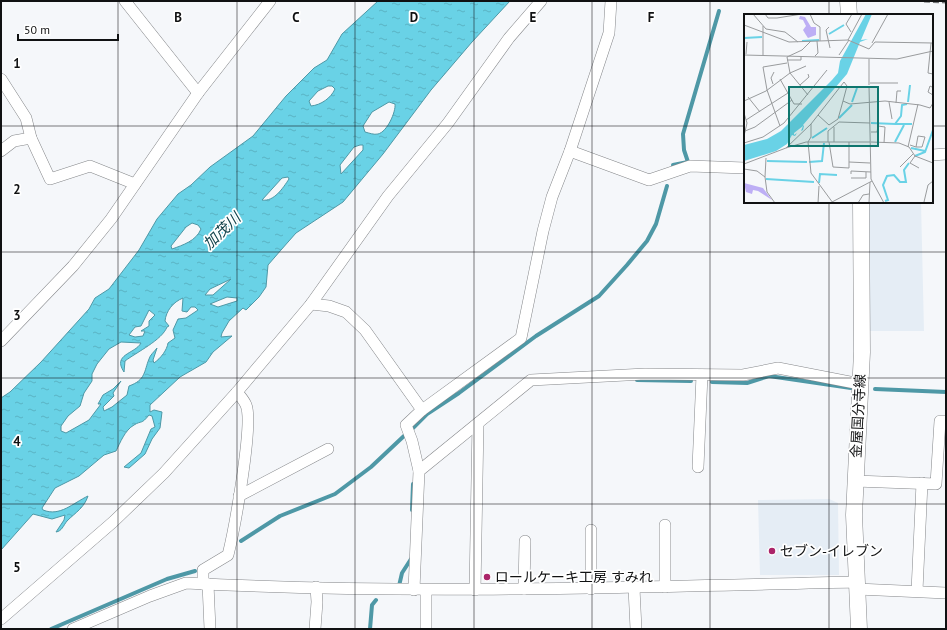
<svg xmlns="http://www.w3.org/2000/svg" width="947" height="630" font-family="'PT Sans','Noto Sans JP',sans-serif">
<defs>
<pattern id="water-ripples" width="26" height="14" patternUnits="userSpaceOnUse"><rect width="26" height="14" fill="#69d2e6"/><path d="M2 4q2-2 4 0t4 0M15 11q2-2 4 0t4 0" fill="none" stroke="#5ab3c4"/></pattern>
</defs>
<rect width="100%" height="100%" fill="#f5f7fa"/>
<g fill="#e5edf5">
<path d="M866,202h55l3,129h-55z"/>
<path d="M829,499l9,4 1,72h-79l-2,-75z"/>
</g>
<path fill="url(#water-ripples)" stroke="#4e98a6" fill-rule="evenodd" d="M378,1h132l-38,41 -41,48 -48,64 -40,48 -47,31 -15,17 -13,15 -2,22 -7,10 -13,13 -3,-2 -14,13 -7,12 -1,4 11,-1 -19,16 -7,10 -26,15 -30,28v7l4,-2 8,2 -2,16 -8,11 -7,15 -16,14 -5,-1 17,-14 10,-24 4,-2 -3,-11 -3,-1c-8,10 -7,5 -15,10 -9,5 -14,18 -18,26l-12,4 -25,21 -24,12 -13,20 1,2c17,7 30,-7 45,-14 -4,12 -12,16 -21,25 -4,5 -5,10 -11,11l8,-12 1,-5 -13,4 -19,-5 -32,36v-152l9,-6 31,-30 48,-53 6,-11 14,-9 30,-39 18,-31 21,-25 13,-9 19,-18 43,-31 33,-40 28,-28 13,-8 15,-26zM328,86h4l3,3c-4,9 -14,16 -24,17l-2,-5 9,-10zM389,102l6,2c1,8 -8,28 -17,30 -4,1 -9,-1 -13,-2l-2,-6 9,-14zM360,145h3v5l-22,24 -1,-9 14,-18zM288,177l1,2c-6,9 -15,23 -27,21l20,-22zM192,223l6,2 3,4c-5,12 -18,16 -29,20l-1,-3 15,-19zM231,279l-18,16h-8l5,-6zM227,297l10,1v3l-19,6 -8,-3zM183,298l-1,13 5,1 4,-5h4l3,3 -12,8 -8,1 -5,11 2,8 -7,5c-1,7 -7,15 -14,20l-1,-3 4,-12c-3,4 -7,7 -8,11 -5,12 -3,21 -20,27l-2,9 -15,12 -8,4 -1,-4 11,-11 -1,-3 8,-12 -8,8 -10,6 -5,9h3l-12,16 -23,13 -5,-2v-5l7,-10 12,-10 4,-13 8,-12v-7l5,-10 12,-15 12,-7 20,1c-6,11 -29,11 -17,29l1,-11c12,-9 37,-21 42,-34l2,-1 -4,-5c1,-10 8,-19 18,-23zM149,310l6,5 -6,6v5l-8,5h4l-2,5 -8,1 -6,-2 6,-8 6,-1z"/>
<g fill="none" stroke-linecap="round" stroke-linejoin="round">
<g stroke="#4e98a6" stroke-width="4">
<path d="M673,165l15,-3 -4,-12 -1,-16 36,-123"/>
<path d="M637,380l54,1"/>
<path d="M712,382l35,1 22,-7 82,12"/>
<path d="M875,389l71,3"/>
<path d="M412,429l15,-15 32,-21 77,-57 63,-40 28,-31 20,-24 9,-17 11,-38"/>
<path d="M412,510l1,-26"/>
<path d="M241,541l39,-25 55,-22 36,-27 34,-32"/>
<path d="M399,586l3,-13 9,-14"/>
<path d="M51,629l116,-50 28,-8"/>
<path d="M370,629l2,-24 4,-5"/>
</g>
<g stroke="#85878a" stroke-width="12">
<g id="street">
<path d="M125,1l73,92"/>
<path d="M611,1l-2,32 -39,118 79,29 41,-14 55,2"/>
<path d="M1,79l25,39 5,20 19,41 40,-13 45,18"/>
<path d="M1,151l13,-10 17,-3"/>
<path d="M932,155l14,-1"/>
<path d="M311,304l18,2 17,6 19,18 57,80 99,-72 22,-107 9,-34 18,-46"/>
<path d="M1,341l72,-75 38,-47 87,-126 72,-92"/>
<path d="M698,467l4,-92"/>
<path d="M419,471l-7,-30 -6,-16 16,-15"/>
<path d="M855,481l81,3 4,-63h6"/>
<path d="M239,496l89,-47"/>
<path d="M665,525v62"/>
<path d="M203,584v-14l25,-15c6,-24 26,-132 18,-150 -2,-5 -6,-9 -9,-13"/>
<path d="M208,584l2,45"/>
<path d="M634,588l2,41"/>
<path d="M524,589l1,-48"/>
<path d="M591,589v-59"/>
<path d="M857,589l89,4"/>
<path d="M414,590l5,-119 112,-91 114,-6 98,1 35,-7 82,16"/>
<path d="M475,590l3,-167"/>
<path d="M917,591l5,-108"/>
<path d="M1,619l112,-97 51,-49 73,-81 74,-88 77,-108 60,-73 61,-85 32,-37"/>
<path d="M73,629l77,-33 36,-13c223,12 447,4 671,-1"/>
<path d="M315,629l2,-27 -1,-15"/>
<path d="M426,629v-39"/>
</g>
</g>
<g stroke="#85878a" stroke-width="17">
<g id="secondary">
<path d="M848,1l1,14"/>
<path d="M859,629l-5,-114 8,-163 -1,-150"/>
</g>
</g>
<use href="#street" stroke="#fff" stroke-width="11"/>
<use href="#secondary" stroke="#fff" stroke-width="16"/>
<path stroke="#727476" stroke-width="3" stroke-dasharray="6 3" stroke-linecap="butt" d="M924,1l22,1"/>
</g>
<path fill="none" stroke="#101112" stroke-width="1" stroke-opacity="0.55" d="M118,1v628M237,1v628M355,1v628M474,1v628M592,1v628M710,1v628M829,1v14M1,126h744M932,126h14M829,202v427M1,252h945M1,378h945M1,504h945"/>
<g fill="#ab2469" stroke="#fff" stroke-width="1.5">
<circle cx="772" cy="551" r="4"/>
<circle cx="487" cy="577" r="4"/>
</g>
<g text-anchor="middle" stroke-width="3.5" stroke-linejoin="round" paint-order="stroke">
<g font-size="14" fill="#101112" stroke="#fff">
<text transform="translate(858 416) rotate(-87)" y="5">金屋国分寺線</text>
</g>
<g font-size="14" fill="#101112" stroke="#fff" text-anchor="start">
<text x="780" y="556">セブン-イレブン</text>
<text x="495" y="582">ロールケーキ工房 すみれ</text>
</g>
<g font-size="15" font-style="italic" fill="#12434b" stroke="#fff">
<text transform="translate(222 231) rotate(-44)" y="5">加茂川</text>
</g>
</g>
<g transform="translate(744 14)">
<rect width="189" height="189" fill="#f5f7fa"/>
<path d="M56,2l5,1 6,10h5v8l-8,3 -2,-3 -3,-5 3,-4 -3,-6 -4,-1zM0,169l19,5 9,12 -14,-9 -5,-1 -1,4 -6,-2z" fill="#bdaef5"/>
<path d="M122,0h6l-11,26 7,-1 4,2 -4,-2 -8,3 -13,32 -44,51 1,1 -1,4 -2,1 2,-5 -9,7v2l3,-2 -2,3 -3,-1 -5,9 -11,7 -32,10v-16l23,-6 14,-8 51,-51 6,-7 2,-12z" fill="#69d2e6"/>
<path fill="none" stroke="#69d2e6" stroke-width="2" d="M85,20l15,-9M0,24l18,-1M58,27l17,-1M108,88l5,-14M164,88l2,-17M95,104l13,-13M127,109l24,1 6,-8 1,-11 5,-1M151,110h17M68,124l15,-10M151,128l9,-17M167,134l14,3M171,142l10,-4 8,-22M23,147l40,1M65,148l13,-1 2,-18M22,165l48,3M75,169l1,-9 17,1M141,187l3,-1 -5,-15 4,-9 7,-1 6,7h6l-2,-12 5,-7"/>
<path fill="none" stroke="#999b9d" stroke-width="1" d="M9,0l13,15 19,3 13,10M21,0l3,4h9l25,-4M66,0l4,9 6,4v14M0,11l45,17 59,-2 14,-26M85,13l-3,3 4,18M107,18l-5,-8 6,-10M104,26l21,9M128,29l16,-29M187,29l-3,30 5,1M125,35l6,-7 58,1M2,40l1,-12M0,41l153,4 36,-8M19,41v-29M95,41l10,-15M71,42l3,-3 -1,-12M43,46h14v-3M36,65l14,25h8M126,69h28M29,70l-2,-6 3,-6M56,71l9,-8 -1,-3M125,71v-26M125,72l2,93 13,24M188,73l-2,-1 -2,6 5,3M23,76l-4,-23 24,-4M23,76l13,36M64,81l-18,-22 -3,-16 15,-7 9,-9M4,83l12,15M0,87l22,-10 24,-18 16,-7M145,88l3,17M152,89l1,-12h4M0,99l3,10 -3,13M74,101l11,10 9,-6 5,-18M2,106l42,-27M1,117l10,-4 37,-27M127,118h6l1,-6 7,1 -1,16M64,128l3,31 22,30M64,128l3,-5v-13M84,128v-11l11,-9 31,1M85,128l4,25 16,1v-26M90,128v-15M127,128l28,1 10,4 6,9 18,7M0,129l19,-6 21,-14 43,-53M166,131l6,2h6l3,-10 -7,-1 -2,11M164,133l10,-43M42,134l20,-6h64M171,142l-5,7 9,5M105,148l21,1M0,150l42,-16 25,-24 33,-42 3,4 -4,15 7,3 35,-3 35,4 10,3 3,-5M156,153l13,-13M0,155l13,2 8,6 2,15 8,11M107,160v-3l20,1M21,163l1,-19M107,164h15v-6M88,188l40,-21M180,188l4,-17 5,-4M74,189l1,-17M114,189l5,-8 6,-1M125,189l1,-21"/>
<path fill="#0f766e" fill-opacity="0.15" stroke="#0f766e" stroke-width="2" d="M45,73h89v59h-89z"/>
<rect width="189" height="189" fill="none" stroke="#101112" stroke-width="2"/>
</g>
<g font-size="13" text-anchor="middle" font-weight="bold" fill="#101112" stroke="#fff" stroke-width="3.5" stroke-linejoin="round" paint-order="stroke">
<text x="178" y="22">B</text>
<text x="296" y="22">C</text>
<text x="414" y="22">D</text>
<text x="533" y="22">E</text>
<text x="651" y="22">F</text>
<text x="17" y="68">1</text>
<text x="17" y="194">2</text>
<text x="17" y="320">3</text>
<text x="17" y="446">4</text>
<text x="17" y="572">5</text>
</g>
<rect width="947" height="630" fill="none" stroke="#101112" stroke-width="4"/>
<path d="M18 34v6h100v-6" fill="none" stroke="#101112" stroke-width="2"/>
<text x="24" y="34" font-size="12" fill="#101112" stroke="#ffffff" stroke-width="3" paint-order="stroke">50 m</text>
</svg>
